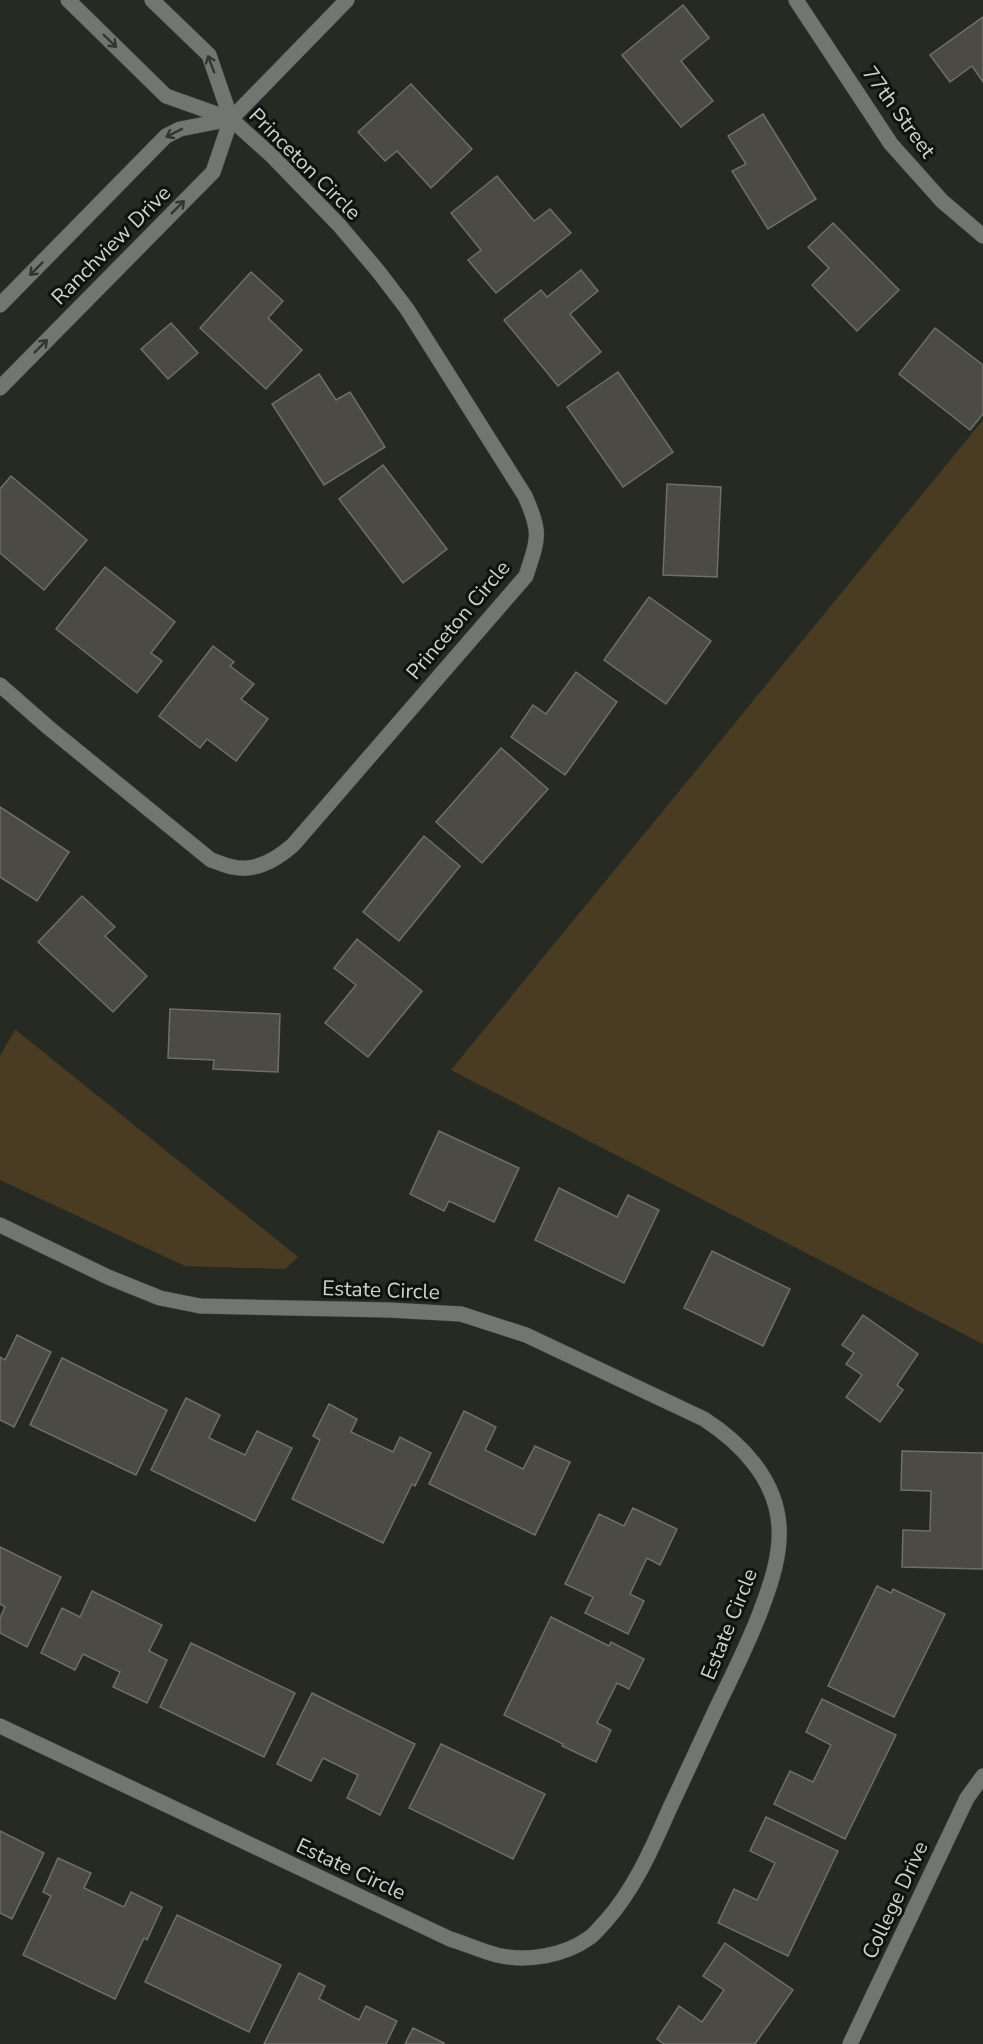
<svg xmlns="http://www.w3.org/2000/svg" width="983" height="2044" font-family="'Nunito Sans',sans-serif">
<rect width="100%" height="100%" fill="#262a23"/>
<g fill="#4a3c23">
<path d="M983,420v924l-532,-274z"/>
<path d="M15,1030h1l282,227 -13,12 -100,-3 -185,-86v-124z"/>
</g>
<g fill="#4b4b43" stroke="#6e6f66" stroke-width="1.5">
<path d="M683,5l26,33 -28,23 32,40 -32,26 -59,-72z"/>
<path d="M983,17v65l-11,-16 -22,16 -20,-27z"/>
<path d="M411,84l61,65 -41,39 -34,-37 -12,10 -27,-29z"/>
<path d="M763,114l53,85 -48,30 -36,-58 14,-7 -18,-28z"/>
<path d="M497,176l37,45 16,-12 21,24 -75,60 -28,-33 13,-10 -30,-37z"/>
<path d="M833,223l66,67 -42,41 -45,-46 17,-17 -21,-21z"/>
<path d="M581,270l17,21 -28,23 31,38 -43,34 -54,-66 37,-30 6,7z"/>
<path d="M251,272l32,29 -15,17 34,32 -36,39 -66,-61z"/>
<path d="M171,323l27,30 -30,26 -27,-30z"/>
<path d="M935,328l48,37v49l-13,16 -71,-56z"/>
<path d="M618,372l55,80 -50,35 -56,-80z"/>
<path d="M319,374l17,26 14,-8 35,55 -61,38 -52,-81z"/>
<path d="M383,465l64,84 -44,34 -64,-84z"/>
<path d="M11,476l76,64 -43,50 -44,-37v-64z"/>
<path d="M667,484l54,3 -4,90 -54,-2z"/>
<path d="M105,567l70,55 -24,31 11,8 -25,32 -81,-64z"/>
<path d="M649,597l62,44 -45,63 -62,-44z"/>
<path d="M213,646l21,16 -4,4 24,18 -13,15 27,20 -32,42 -29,-22 -7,9 -41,-32z"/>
<path d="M576,672l41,30 -52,73 -54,-38 22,-32 13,9z"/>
<path d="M501,748l47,41 -66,74 -46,-41z"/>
<path d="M0,807l69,45 -32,49 -37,-24z"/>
<path d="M424,836l36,30 -61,75 -36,-29z"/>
<path d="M82,896l33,31 -10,9 42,40 -34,36 -75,-70z"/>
<path d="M357,939l65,52 -54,66 -43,-34 31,-38 -22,-17z"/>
<path d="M170,1009l110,5 -2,58 -65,-3 1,-9 -46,-2z"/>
<path d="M439,1131l80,37 -25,54 -45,-21 -5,10 -34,-17z"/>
<path d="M559,1188l58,29 11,-22 31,15 -35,73 -89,-43z"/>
<path d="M712,1251l78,38 -27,57 -79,-38z"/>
<path d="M863,1315l55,39 -21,31 6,5 -23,32 -34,-25 16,-22 -16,-11 8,-11 -12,-8z"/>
<path d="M17,1335l34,17 -37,75 -14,-7v-63l5,3z"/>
<path d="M62,1358l105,52 -31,65 -106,-50z"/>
<path d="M186,1398l34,17 -11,23 36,17 12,-24 35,17 -37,73 -104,-51z"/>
<path d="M329,1404l28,15 -6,13 42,20 7,-15 31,16 -16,33 -3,-2 -29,59 -91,-44 28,-59 -7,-4z"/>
<path d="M464,1411l32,16 -11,23 38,19 12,-23 35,16 -35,73 -106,-51z"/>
<path d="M902,1451l81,2v116l-81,-2 1,-37 27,1 1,-40 -30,-1z"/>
<path d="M633,1508l44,21 -17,36 -13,-7 -17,36 14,7 -16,33 -43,-21 8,-16 -28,-13 34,-70 25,12z"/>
<path d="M0,1547l61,30 -34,70 -27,-14v-15l5,-11 -5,-3z"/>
<path d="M877,1586l14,7 2,-4 52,25 -51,103 -66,-31z"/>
<path d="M92,1591l70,34 -13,26 18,9 -20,43 -34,-16 7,-15 -37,-18 -8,16 -34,-17 21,-45 18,9z"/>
<path d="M551,1617l58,29 2,-4 33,17 -15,30 -12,-6 -20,40 14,7 -15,32 -34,-16 1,-2 -59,-29z"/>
<path d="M191,1643l104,50 -31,64 -104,-50z"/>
<path d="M312,1693l103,51 -35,71 -33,-17 11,-23 -35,-17 -12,23 -34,-17z"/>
<path d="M822,1699l74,36 -51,104 -71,-35 16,-33 23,11 18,-37 -25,-13z"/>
<path d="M441,1744l104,50 -32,65 -104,-51z"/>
<path d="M766,1817l72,34 -50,105 -70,-33 16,-34 23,11 18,-37 -25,-12z"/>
<path d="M0,1831l44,22 -32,66 -12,-6z"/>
<path d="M58,1858l33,15 -7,15 40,19 7,-15 31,15 -15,33 -3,-2 -29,61 -92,-44 28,-59 -8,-4z"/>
<path d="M177,1915l104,50 -32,67 -104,-50z"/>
<path d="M725,1943l68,47 -38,54h-91l-7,-5 22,-33 23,16 22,-32 -21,-14z"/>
<path d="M299,1973l26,13 -6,13 40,21 7,-14 31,15 -11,23h-122z"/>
<path d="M413,2028l31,15v1h-39z"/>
</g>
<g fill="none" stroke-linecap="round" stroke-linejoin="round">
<g stroke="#41453f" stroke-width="16">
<g id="minor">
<path d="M152,0l57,55 22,64"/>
<path d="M796,0l95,144 51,57 41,35"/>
<path d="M0,305l166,-169 14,-7 51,-10"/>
<path d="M0,388l213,-216 18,-53 116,-119"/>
<path d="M0,685l49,43 162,132c7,2 15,6 22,7 22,5 44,-8 60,-22l233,-269c12,-38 16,-42 -1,-80l-118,-187 -29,-38 -39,-46 -67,-69 -41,-37 -65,-23 -98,-96"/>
<path d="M0,1225l108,52 52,21 40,8 189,4 72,4 65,21 178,84c37,24 72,60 75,107 2,28 -8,58 -18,84 -14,38 -34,75 -51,112 -14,30 -28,60 -42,90 -17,39 -35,79 -63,110 -5,5 -10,12 -16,16 -25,18 -62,24 -92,17 -15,-4 -31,-11 -47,-16l-450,-213"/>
<path d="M850,2044l117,-246 16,-22"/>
</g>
</g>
<use href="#minor" stroke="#727673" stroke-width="15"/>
</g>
<defs><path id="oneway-shaft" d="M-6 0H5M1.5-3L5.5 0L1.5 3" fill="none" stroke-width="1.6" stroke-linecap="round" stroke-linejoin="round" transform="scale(1.5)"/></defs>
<g stroke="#323532">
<use href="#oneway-shaft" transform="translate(110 41) rotate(44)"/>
<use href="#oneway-shaft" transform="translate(211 64) rotate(-111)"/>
<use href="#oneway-shaft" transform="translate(174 133) rotate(153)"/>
<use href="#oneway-shaft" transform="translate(178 207) rotate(-45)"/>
<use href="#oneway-shaft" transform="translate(36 269) rotate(135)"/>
<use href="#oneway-shaft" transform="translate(41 346) rotate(-45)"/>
</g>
<g text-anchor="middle" stroke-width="6" stroke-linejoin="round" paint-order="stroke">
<g font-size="21" fill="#d1d3cf" stroke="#10120f">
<text transform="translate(899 112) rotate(54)" y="7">77th Street</text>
<text transform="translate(305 164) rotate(45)" y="7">Princeton Circle</text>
<text transform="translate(111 245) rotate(-45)" y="7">Ranchview Drive</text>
<text transform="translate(458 620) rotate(-50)" y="7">Princeton Circle</text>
<text transform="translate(381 1290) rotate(2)" y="7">Estate Circle</text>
<text transform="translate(729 1624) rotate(-68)" y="7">Estate Circle</text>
<text transform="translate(351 1869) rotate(25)" y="7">Estate Circle</text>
<text transform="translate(895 1900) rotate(-65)" y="7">College Drive</text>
</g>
</g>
</svg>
